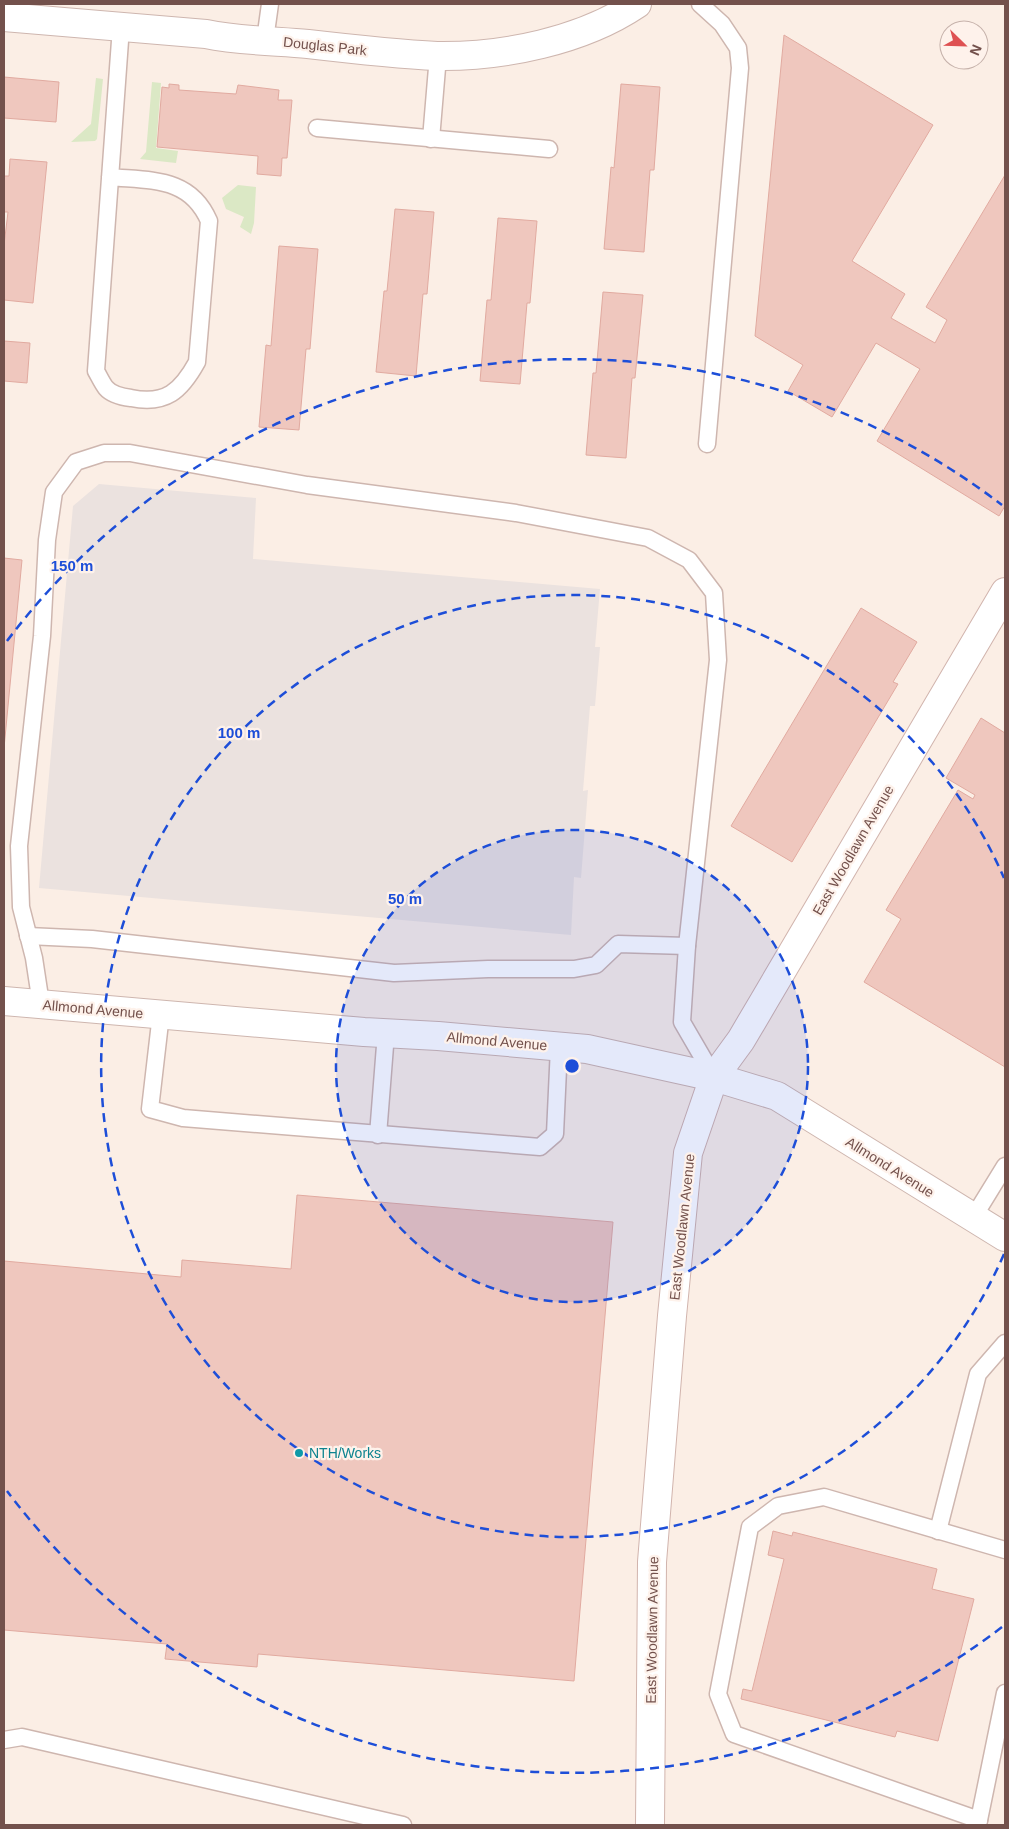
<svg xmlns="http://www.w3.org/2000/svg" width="1009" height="1829" font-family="Arial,sans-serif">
<rect width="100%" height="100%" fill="#fbeee5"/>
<path fill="#ebe2df" d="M99,484l157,14 -3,61 347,30 -5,58h5l-5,59h-5l-7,85 5,-1 -7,88 -7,-1 -3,58 -532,-47 34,-382z"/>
<g fill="#dbe8c5">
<path d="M96,78l7,1 -6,60 -2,2 -24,1 20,-18z"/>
<path d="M152,82l9,1 -5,65 22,3 -2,12 -36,-4 6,-7z"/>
<path d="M238,185l18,2 -2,36 -3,11 -11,-7 4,-10 -18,-8 -4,-11z"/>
</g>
<g fill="#efc7be" stroke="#e1aaa0">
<path d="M784,35l149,90 -81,136 53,33 -14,24 44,25 12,-23 -21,-13 79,-132v331l-6,10 -122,-75 43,-72 -44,-26 -44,74 -44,-26 15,-26 -48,-29z"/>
<path d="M4,77l55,5 -3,40 -52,-4z"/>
<path d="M169,84l10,1v5l57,4 2,-9 41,5 -1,10h14l-5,58h-5l-1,18 -24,-2 1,-18 -101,-9 5,-60 7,1z"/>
<path d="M621,84l39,3 -6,83h-4l-6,82 -40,-3 7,-82 3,1z"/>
<path d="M10,159l37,3 -14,141 -29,-3v-55l4,-33h-4v-36h5z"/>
<path d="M395,209l39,3 -7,82h-4l-7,82 -40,-4 8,-81h3z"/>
<path d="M498,218l39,3 -7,82h-3l-7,81 -40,-3 7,-81h4z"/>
<path d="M279,246l39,3 -8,100h-4l-7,81 -40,-3 7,-82 5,1z"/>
<path d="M603,292l40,3 -8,83h-3l-6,80 -40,-3 7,-82h3z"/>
<path d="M4,341l26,2 -3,40 -23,-2z"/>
<path d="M4,558l18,2 -18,188z"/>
<path d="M861,608l56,34 -24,40 5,2 -106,178 -61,-36z"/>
<path d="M981,718l24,15v334l-141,-85 37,-63 -15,-9 72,-120 15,9 2,-4 -29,-17z"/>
<path d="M297,1195l316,27 -39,459 -316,-27 -1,13 -92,-8 2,-15 -163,-14v-369l177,16 1,-17 109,9z"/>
<path d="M773,1531l19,5 1,-4 144,37 -5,20 42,10 -36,142 -41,-10 -2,6 -154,-38 2,-10 9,2 32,-132 -16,-4z"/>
</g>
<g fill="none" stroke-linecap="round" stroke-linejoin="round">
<g stroke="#ceb6af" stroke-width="19">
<g id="service">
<path d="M700,4l22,20 16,24 2,20 -33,376"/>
<path d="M265,40l5,-36"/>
<path d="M317,128l232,21"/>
<path d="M431,139l7,-83"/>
<path d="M110,177c42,4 80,0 99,44l-12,141c-16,29 -31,43 -66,36 -8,-1 -19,-3 -25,-10 -4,-5 -7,-12 -10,-17l25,-344"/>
<path d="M28,936l64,3 302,34 94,-4h86l22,-4 22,-21 69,2"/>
<path d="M41,1004l-7,-46 -13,-51 -2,-61 23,-210 5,-96 7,-48 22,-30 28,-9h26l177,32 209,28 132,25 41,22 25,33 4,67 -31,286 -5,76 32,55"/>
<path d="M161,1014l-11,95 33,9 357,29 15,-13 4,-87"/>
<path d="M378,1135l8,-102"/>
<path d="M973,1218l32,-52"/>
<path d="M938,1531l40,-157 27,-31"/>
<path d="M4,1740l18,-3 381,88"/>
<path d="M979,1820l-245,-86 -16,-40 32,-167 28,-21 46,-9 181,53"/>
<path d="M978,1825l27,-132"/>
</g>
</g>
<g stroke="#ceb6af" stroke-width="30">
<g id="minor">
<path d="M4,17l202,17c34,7 69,7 102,10 43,5 86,10 129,12 66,1 145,-15 200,-52"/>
<path d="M714,1077l63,19 228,141"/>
</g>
</g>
<g stroke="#ceb6af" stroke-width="30">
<path id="tertiary" d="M4,1001l360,31 74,4 149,13 127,28"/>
</g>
<g stroke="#d1b4ad" stroke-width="30">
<path id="secondary" d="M650,1825l2,-263 20,-246 16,-163 26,-76 27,-37 23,-39 241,-409"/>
</g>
<use href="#service" stroke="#fff" stroke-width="16"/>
<use href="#minor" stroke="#fff" stroke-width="28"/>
<use href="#tertiary" stroke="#fff" stroke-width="28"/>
<use href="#secondary" stroke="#fff" stroke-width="28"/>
</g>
<circle cx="572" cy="1066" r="236" fill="#1d4ed8" fill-opacity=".12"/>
<g fill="none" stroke="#1d4ed8" stroke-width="2.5" stroke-dasharray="9 6">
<circle cx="572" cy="1066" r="236"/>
<path d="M1004 1254A471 471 0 1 1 1004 878"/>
<path d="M1002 1627A707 707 0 0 1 7 1491M7 641A707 707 0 0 1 1002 505"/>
</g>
<circle fill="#0f9aa8" stroke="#fef2eb" stroke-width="2" cx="299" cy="1453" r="5"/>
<g text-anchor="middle" stroke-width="4.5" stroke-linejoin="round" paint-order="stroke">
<g font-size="14" fill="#73514c" stroke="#fef2eb">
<text transform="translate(325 46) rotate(6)" y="5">Douglas Park</text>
<text transform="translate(853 850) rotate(-60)" y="5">East Woodlawn Avenue</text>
<text transform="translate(93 1009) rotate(5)" y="5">Allmond Avenue</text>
<text transform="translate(497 1041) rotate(5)" y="5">Allmond Avenue</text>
<text transform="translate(890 1167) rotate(32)" y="5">Allmond Avenue</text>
<text transform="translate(682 1227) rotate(-84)" y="5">East Woodlawn Avenue</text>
<text transform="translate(652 1630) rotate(-89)" y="5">East Woodlawn Avenue</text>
</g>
<g font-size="14" fill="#0d838f" stroke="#fef2eb" text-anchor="start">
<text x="309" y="1458">NTH/Works</text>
</g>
</g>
<circle cx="572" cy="1066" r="8" fill="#1d4ed8" stroke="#fef2eb" stroke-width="2.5"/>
<g font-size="15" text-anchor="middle" font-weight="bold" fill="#1d4ed8" stroke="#fef2eb" stroke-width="4.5" stroke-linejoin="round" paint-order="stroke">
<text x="72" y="571">150 m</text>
<text x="239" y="738">100 m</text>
<text x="405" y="904">50 m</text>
</g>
<rect width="1009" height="1829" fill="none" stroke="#73514c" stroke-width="10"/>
<g transform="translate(964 45) rotate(113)"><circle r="24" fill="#fef2eb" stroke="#c6b2ab"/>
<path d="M0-4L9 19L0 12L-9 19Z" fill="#de5152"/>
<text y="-8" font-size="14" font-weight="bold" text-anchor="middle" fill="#73514c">N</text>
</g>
</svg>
